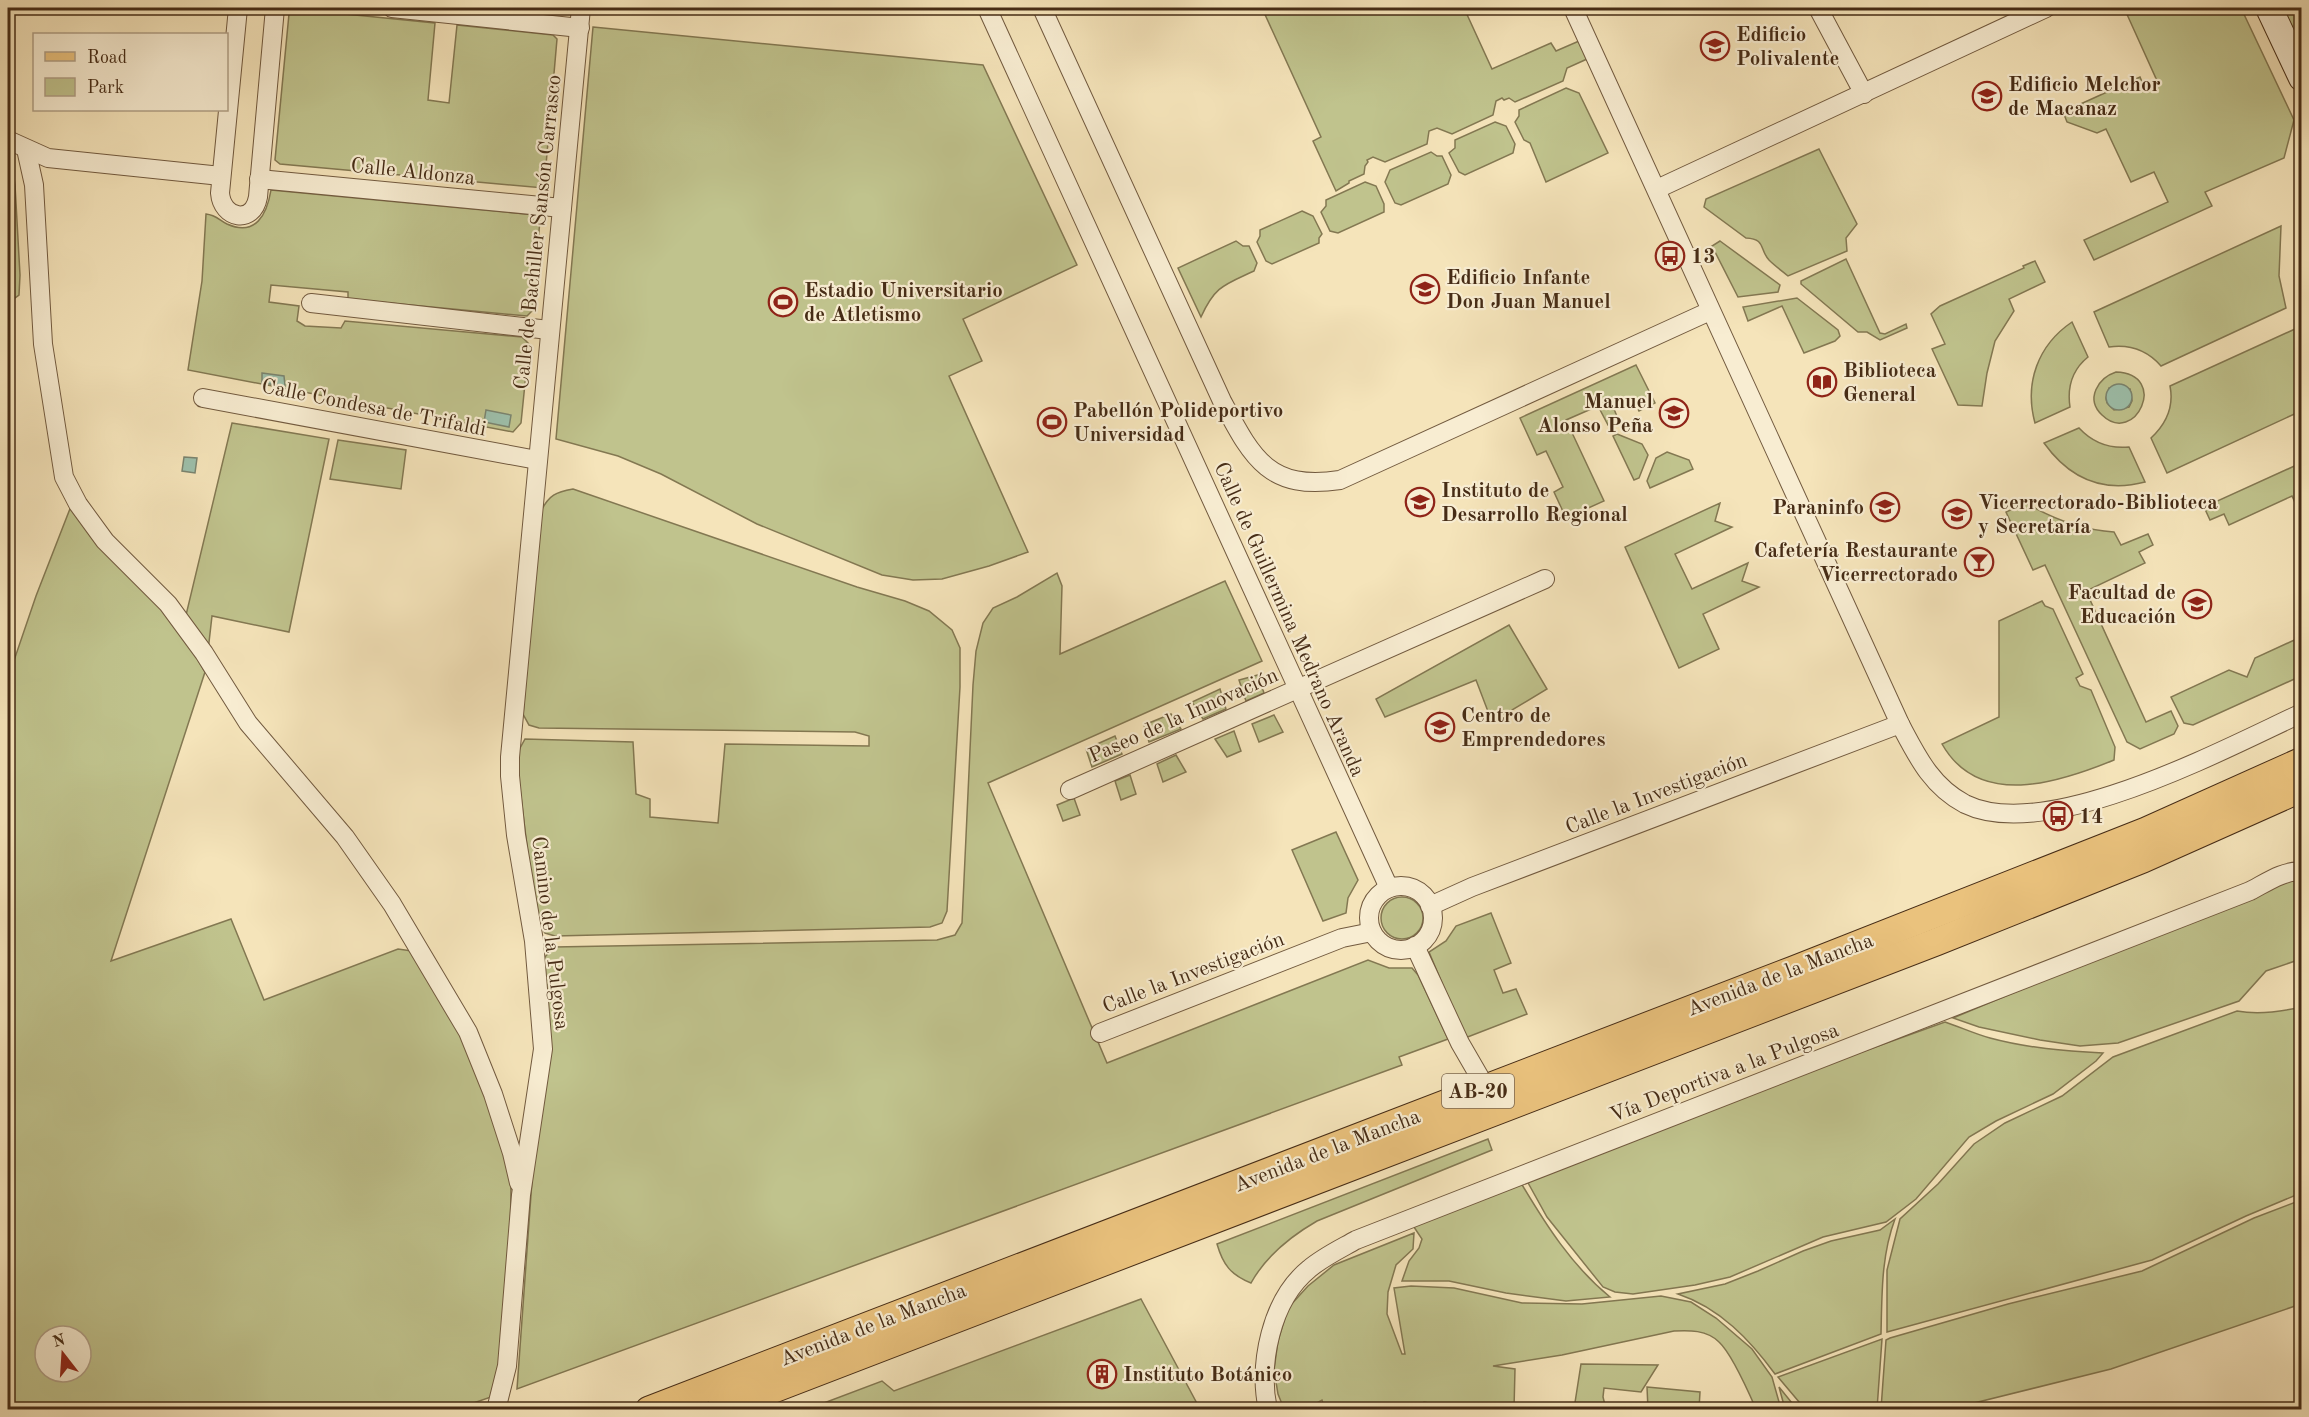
<svg xmlns="http://www.w3.org/2000/svg" width="2309" height="1417" font-family="'Old Standard TT',serif">
<rect width="100%" height="100%" fill="#f5e4ba"/>
<filter id="stains"><feTurbulence type="fractalNoise" baseFrequency=".00333" numOctaves="4"/><feColorMatrix values="0 0 0 0 .2 0 0 0 0 .09 0 0 0 0 .02 0 0 0 .5 -.17"/></filter>
<radialGradient id="worn" r=".72"><stop offset=".6" stop-color="#630" stop-opacity="0"/><stop offset="1" stop-color="#630" stop-opacity=".3"/></radialGradient>
<g fill="#c0c38d" stroke="#837852" stroke-width="1.5" fill-rule="evenodd">
<path d="M1262,8h202l28,61 59,-26 5,8 23,-10 8,18 -20,9 -4,13 -48,21 -6,-4 -5,2 -2,-2 -6,3 -3,14 -41,19 -15,-6 -8,3 -2,13 -42,18 -12,-5 -6,3 1,2 -3,4 -1,8 -15,7v2l-13,8 -23,-50 8,-4z"/>
<path d="M2130,8h111l53,112 -10,38 -79,34 7,14 -118,54 -10,-20 84,-38 -14,-30 -23,10 -25,-53 -9,4 -30,-11 -4,-10 77,-35 5,12 13,-6 -33,-73z"/>
<path d="M2282,8h19v43z"/>
<path d="M295,9l140,14 -7,77 21,3 8,-78 96,10 4,4 -13,149 -264,-24 -5,-4 14,-146z"/>
<path d="M593,27l390,38 94,200 -114,54 19,42 -33,15 79,176 -39,14 -47,13 -29,1 -31,-5 -125,-51 -96,-50 -43,-18 -62,-17z"/>
<path d="M1566,88l13,5 29,60 -62,29 -16,-39 -6,-3 -9,-18 4,-6v-6z"/>
<path d="M1495,122l11,4 9,18 -2,9 -48,22 -6,-3 -10,-19 6,-5v-8z"/>
<path d="M1819,149l38,75 -11,14 1,13 -59,25c-6,-5 -13,-10 -19,-16 -10,-11 -3,-21 -23,-22l-42,-31 2,-8z"/>
<path d="M1431,152l6,4h5l9,19 -3,9 -47,21 -6,-2 -10,-21 5,-12z"/>
<path d="M8,159l5,12 2,14 5,90 -1,20 -11,8z"/>
<path d="M1365,182l11,4 8,18v8l-46,21 -8,-2 -9,-19 5,-6v-6z"/>
<path d="M271,190l265,25 4,5 -8,91 -5,5 -179,-17v-7l-77,-7 -2,17 30,4 -2,15 8,5 36,2 4,-7 177,16 7,7 -8,79 -8,9 -325,-62 14,-89 4,-67c10,1 13,6 21,10 29,13 40,-10 44,-34z"/>
<path d="M1302,211l11,5 9,18 -3,4v5l-47,21 -6,-3 -9,-19 3,-6v-6z"/>
<path d="M2281,226l-2,50 7,32 -125,58c-14,-16 -31,-22 -52,-19l-15,-35z"/>
<path d="M1236,241l7,5h6l8,17 -3,8c-30,14 -39,15 -53,46l-23,-49z"/>
<path d="M1720,241l60,44 -2,7 -40,5 -26,-51z"/>
<path d="M1846,259l34,74 5,1 21,-10 1,4 -27,12 -13,-8h-9l-57,-48v-3z"/>
<path d="M2035,261l10,21 -36,17 5,12 -19,30 -8,32 -5,33 -24,-1 -26,-56 13,-5 -14,-30 9,-8 84,-38 -1,-2z"/>
<path d="M1797,298l41,32 2,6 -5,5 -31,12 -22,-47 -34,15 -5,-14z"/>
<path d="M2072,322l16,35c-16,13 -21,30 -18,50l-35,16c-11,-40 3,-78 37,-101z"/>
<path d="M2295,329l6,8v74l-134,62 -16,-35c15,-14 23,-32 19,-52z"/>
<path d="M1636,365l19,38 -16,8 -5,-10 -20,8 4,10 -10,6 -10,-19 -32,14 38,81 -38,17 -12,-26 9,-5 -17,-36 -9,4 -17,-37z"/>
<path d="M2116,372c54,2 19,75 -14,43 -17,-16 -4,-37 14,-43zM2109,388l21,1 2,12 -3,6 -15,3 -7,-7 -1,-5z"/>
<path d="M232,423l97,16 -40,193 -77,-16 -4,35 -22,-36z"/>
<path d="M2079,428c14,15 30,21 50,19l16,35c-42,11 -76,-4 -101,-39z"/>
<path d="M1617,434l25,10 6,11 -9,23 -5,2 -21,-44z"/>
<path d="M338,440l68,10 -5,39 -71,-10z"/>
<path d="M1667,452l22,8 4,9 -43,19 -3,-7 9,-23z"/>
<path d="M2301,463v45l-3,1 -6,-13 -63,29 -5,-11 -14,6 -6,-13z"/>
<path d="M573,489l284,98 48,14 24,10 23,19 8,18v39l-13,224 -5,12 -12,4 -375,9 -10,-3 -9,-13 -18,-148 1,-22 6,-11 108,3 3,52 14,5v18l68,6 7,-79 144,2v-10l-14,-4 -316,-4 -10,-3 -6,-11 18,-203c8,-16 15,-19 32,-22z"/>
<path d="M73,501l93,104 39,67 -94,289 120,-42 33,81 134,-51 21,3 62,114 30,117 -1,80 -5,79 -11,54 -38,13 -448,1v-732l28,-82zM45,1336h36v36h-36z"/>
<path d="M1720,503l-5,18 17,6 -57,27 17,35 56,-26 -6,18 17,6 -56,27 16,35 -40,19 -54,-121z"/>
<path d="M2026,503c27,16 56,27 88,29l7,13 27,-11 5,11 -14,7 6,11 -59,28 60,131 25,-11 7,15 -4,8 -34,15 -13,-7 -82,-177 -12,5 -27,-58z"/>
<path d="M1057,573l5,13 -2,68 165,-73 37,80 -274,122 119,280 261,-103 21,8h23l6,7 30,64 -49,18 3,8 -885,324 15,-208 12,-223 10,-11 383,-7 18,-5 7,-12 11,-238 3,-34 7,-28 10,-15 24,-11z"/>
<path d="M2042,601l3,5 8,3 30,65 -7,4 4,8 11,4 24,57 -1,13c-56,23 -135,49 -172,-16l57,-27v-96z"/>
<path d="M1509,625l38,64 -55,33 -16,-42 -91,37 -9,-18z"/>
<path d="M2301,637v39l-108,49 -9,-2 -13,-26 58,-27 18,7 8,-19z"/>
<path d="M1258,675l6,18 -18,8 -7,-21z"/>
<path d="M1220,689l6,20 -23,10 -11,-17z"/>
<path d="M1171,714l10,15 -32,13 -5,-17z"/>
<path d="M1274,715l9,17 -24,10 -7,-18z"/>
<path d="M1234,731l7,20 -14,6 -12,-18z"/>
<path d="M1115,736l7,18 -30,13 -6,-18z"/>
<path d="M1176,755l10,17 -23,10 -6,-18z"/>
<path d="M1130,775l6,19 -15,6 -6,-19z"/>
<path d="M1074,798l6,17 -17,6 -6,-16z"/>
<path d="M1336,832l22,48 -10,18 -2,15 -23,8 -31,-71z"/>
<path d="M2286,877l15,3v79l-35,12 -27,30 -121,42 -38,3 -40,-6 -61,-13 -26,-9 286,-119z"/>
<circle cx="1402" cy="918" r="21"/>
<path d="M1491,913l20,50 -17,7 9,23 13,-4 11,25 -62,24 -36,-86 17,-11 10,-15z"/>
<path d="M2301,1007v186l-55,23 -94,44 -265,72v-62l13,-51 38,-35 36,-40 31,-21 57,-27 51,-39 124,-46c21,4 43,1 64,-4z"/>
<path d="M1945,1022c15,5 30,12 45,16 37,10 75,13 113,15l-7,8 -43,33 -57,27 -27,16 -53,62 -30,23 -63,15 -93,40 -35,8 -62,9 -18,-2 -12,-5 -56,-70 -20,-36 301,-117z"/>
<path d="M1488,1139l4,11 -175,71c-26,15 -51,35 -66,62 -20,-8 -28,-18 -34,-39z"/>
<path d="M1521,1183c25,42 51,83 89,114l-44,4 -60,-8 -57,-12h-47l7,-20 10,-13 3,-9 -10,-15z"/>
<path d="M2301,1200v104l-190,65 -161,40h-69l5,-69 4,-2 118,-34 134,-33 112,-53z"/>
<path d="M1895,1219c-14,37 -13,77 -14,115l-106,40c-25,-34 -55,-66 -97,-80l47,-10 33,-13 45,-20 28,-10 49,-11z"/>
<path d="M1414,1233l-1,16 -17,16 -8,27 -1,22 15,40h3l-11,-66 17,-2 43,2 68,15 60,1 79,-8 30,6 25,16 36,31 20,28 9,32h-25c-7,-16 -24,-55 -37,-67 -12,-12 -30,-12 -45,-11l-112,24 -69,11 22,3 -1,40h-48l-42,-7 -1,7 -98,1 -3,-10 -16,9h-22l-6,-15 -4,-24 4,-29 10,-33 20,-22 26,-21z"/>
<path d="M1141,1299l59,110h-392l74,-28 12,10z"/>
<path d="M1882,1339l-5,70h-72l-27,-32z"/>
<path d="M1581,1364l77,1 -17,27 -37,-4 -1,9 3,12h-32z"/>
<path d="M1647,1387l53,5 -1,17h-51z"/>
<path d="M1779,1387l17,21 2,1h-13z"/>
</g>
<g fill="#9dbfaa" stroke="#7a846f" stroke-width="1.5">
<path d="M262,373l22,3 1,10 -23,-3z"/>
<circle cx="2119" cy="397" r="13"/>
<path d="M486,410l25,5 -2,12 -25,-5z"/>
<path d="M184,457l13,1 -2,15 -13,-2z"/>
</g>
<g fill="none" stroke-linecap="round" stroke-linejoin="round">
<g stroke="#725a3f" stroke-width="20">
<g id="street">
<path d="M238,8l-18,185c2,26 33,32 38,4l17,-189"/>
<path d="M392,8l188,20"/>
<path d="M987,8l402,880"/>
<path d="M1042,8l180,393c30,56 46,90 118,79l370,-169"/>
<path d="M1573,8l327,716c17,32 31,62 65,80 82,40 259,-55 337,-91"/>
<path d="M1818,8l46,86"/>
<path d="M8,140l40,18 173,18"/>
<path d="M26,149l8,36 9,159 21,133 14,27 27,37 63,63 36,49 44,70 97,114 47,67 76,128 25,62 19,59 7,30"/>
<path d="M259,179l303,29"/>
<path d="M1657,189l389,-181"/>
<path d="M311,303l238,27"/>
<path d="M203,398l334,62"/>
<path d="M1070,790l475,-211"/>
<circle cx="1401" cy="918" r="32"/>
<path d="M1430,906l42,-19 428,-163"/>
<path d="M1415,946l45,97 26,45"/>
<path d="M1100,1033l242,-95 30,-6"/>
<path d="M496,1410l11,-44 14,-171 22,-146 -9,-108 -18,-106 -6,-59v-19l71,-749"/>
<path d="M1268,1410c-10,-46 3,-110 41,-141 14,-12 31,-20 47,-29l894,-349c14,-7 35,-22 52,-19"/>
</g>
</g>
<g stroke="#462c16" stroke-width="28">
<path id="secondary" d="M2269,8l33,70"/>
</g>
<g stroke="#462c16" stroke-width="29">
<g id="primary">
<path d="M649,1410l1144,-440 353,-139 156,-70"/>
<path d="M719,1410l1217,-468 207,-83 159,-71"/>
</g>
</g>
<use href="#street" stroke="#f8edd2" stroke-width="18"/>
<use href="#secondary" stroke="#f8edd2" stroke-width="26"/>
<use href="#primary" stroke="#eac27d" stroke-width="27"/>
</g>
<defs>
<g id="university-ring" transform="scale(1.5)"><circle r="9.5" fill="#f8edd2" stroke="#8f2418" stroke-width="1.5"/><path d="M0-5L7-2L0 1L-7-2ZM-4 1L0 2.5L4 1V4Q0 6-4 4Z" fill="#8f2418"/></g>
<g id="bus-ring" transform="scale(1.5)"><circle r="9.5" fill="#f8edd2" stroke="#8f2418" stroke-width="1.5"/><path d="M-5-6H5V4H4V6H2V4H-2V6H-4V4H-5ZM-3.5-4V0h7V-4ZM-3.5 1.2v1.5H-2V1.2ZM2 1.2v1.5H3.5V1.2Z" fill="#8f2418"/></g>
<g id="stadium-ring" transform="scale(1.5)"><circle r="9.5" fill="#f8edd2" stroke="#8f2418" stroke-width="1.5"/><path d="M0-5a6.5 5 0 1 0 0 10a6.5 5 0 1 0 0-10ZM-3.5-1.8h7v3.6h-7Z" fill="#8f2418"/></g>
<g id="library-ring" transform="scale(1.5)"><circle r="9.5" fill="#f8edd2" stroke="#8f2418" stroke-width="1.5"/><path d="M-6-4Q-3-5.5-.7-3.5V5Q-3 3-6 4ZM6-4Q3-5.5 .7-3.5V5Q3 3 6 4Z" fill="#8f2418"/></g>
<g id="school-ring" transform="scale(1.5)"><circle r="9.5" fill="#f8edd2" stroke="#8f2418" stroke-width="1.5"/><path d="M0-5L7-2L0 1L-7-2ZM-4 1L0 2.5L4 1V4Q0 6-4 4Z" fill="#8f2418"/></g>
<g id="bar-ring" transform="scale(1.5)"><circle r="9.5" fill="#f8edd2" stroke="#8f2418" stroke-width="1.5"/><path d="M-6-5H6L.8 .8V4.5H3.5V6h-7V4.5H-.8V.8Z" fill="#8f2418"/></g>
<g id="building-ring" transform="scale(1.5)"><circle r="9.5" fill="#f8edd2" stroke="#8f2418" stroke-width="1.5"/><path d="M-4-6H4V6H1V3H-1V6H-4ZM-2.5-4.3h1.7v1.8h-1.7ZM.8-4.3h1.7v1.8H.8ZM-2.5-1h1.7V.8h-1.7ZM.8-1h1.7V.8H.8Z" fill="#8f2418"/></g>
</defs>
<g fill-rule="evenodd">
<use href="#university-ring" x="1715" y="46"/>
<use href="#university-ring" x="1987" y="96"/>
<use href="#bus-ring" x="1670" y="256"/>
<use href="#university-ring" x="1425" y="289"/>
<use href="#stadium-ring" x="783" y="302"/>
<use href="#library-ring" x="1822" y="382"/>
<use href="#school-ring" x="1674" y="413"/>
<use href="#stadium-ring" x="1052" y="422"/>
<use href="#university-ring" x="1420" y="502"/>
<use href="#university-ring" x="1885" y="507"/>
<use href="#university-ring" x="1957" y="514"/>
<use href="#bar-ring" x="1979" y="562"/>
<use href="#university-ring" x="2197" y="604"/>
<use href="#university-ring" x="1440" y="727"/>
<use href="#bus-ring" x="2058" y="816"/>
<use href="#building-ring" x="1102" y="1374"/>
</g>
<g text-anchor="middle" stroke-width="4.5" stroke-linejoin="round" paint-order="stroke">
<rect fill="#f8edd2" stroke="#7b664e" stroke-width="1.5" x="1442" y="1074" width="72" height="34" rx="4.5"/>
<g font-size="20" font-weight="bold" fill="#462c16">
<text x="1478" y="1098">AB-20</text>
</g>
<g font-size="21" font-weight="bold" fill="#462c16" stroke="#f8edd2" text-anchor="start">
<text x="1736" y="41">Edificio<tspan x="1736" dy="24">Polivalente</tspan></text>
<text x="2008" y="91">Edificio Melchor<tspan x="2008" dy="24">de Macanaz</tspan></text>
<text x="1691" y="263">13</text>
<text x="1446" y="284">Edificio Infante<tspan x="1446" dy="24">Don Juan Manuel</tspan></text>
<text x="804" y="297">Estadio Universitario<tspan x="804" dy="24">de Atletismo</tspan></text>
<text x="1843" y="377">Biblioteca<tspan x="1843" dy="24">General</tspan></text>
<text x="1653" y="408" text-anchor="end">Manuel<tspan x="1653" dy="24">Alonso Peña</tspan></text>
<text x="1073" y="417">Pabellón Polideportivo<tspan x="1073" dy="24">Universidad</tspan></text>
<text x="1441" y="497">Instituto de<tspan x="1441" dy="24">Desarrollo Regional</tspan></text>
<text x="1978" y="509">Vicerrectorado-Biblioteca<tspan x="1978" dy="24">y Secretaría</tspan></text>
<text x="1864" y="514" text-anchor="end">Paraninfo</text>
<text x="1958" y="557" text-anchor="end">Cafetería Restaurante<tspan x="1958" dy="24">Vicerrectorado</tspan></text>
<text x="2176" y="599" text-anchor="end">Facultad de<tspan x="2176" dy="24">Educación</tspan></text>
<text x="1461" y="722">Centro de<tspan x="1461" dy="24">Emprendedores</tspan></text>
<text x="2079" y="823">14</text>
<text x="1123" y="1381">Instituto Botánico</text>
</g>
<g font-size="21" fill="#462c16" stroke="#f8edd2">
<text transform="translate(413 171) rotate(6)" y="7">Calle Aldonza</text>
<text transform="translate(537 232) rotate(-84)" y="7">Calle de Bachiller Sansón Carrasco</text>
<text transform="translate(374 407) rotate(11)" y="7">Calle Condesa de Trifaldi</text>
<text transform="translate(1290 619) rotate(66)" y="7">Calle de Guillermina Medrano Aranda</text>
<text transform="translate(1183 715) rotate(-24)" y="7">Paseo de la Innovación</text>
<text transform="translate(1656 793) rotate(-21)" y="7">Calle la Investigación</text>
<text transform="translate(551 933) rotate(83)" y="7">Camino de la Pulgosa</text>
<text transform="translate(1193 972) rotate(-21)" y="7">Calle la Investigación</text>
<text transform="translate(1780 974) rotate(-21)" y="7">Avenida de la Mancha</text>
<text transform="translate(1724 1072) rotate(-21)" y="7">Vía Deportiva a la Pulgosa</text>
<text transform="translate(1327 1150) rotate(-21)" y="7">Avenida de la Mancha</text>
<text transform="translate(873 1324) rotate(-21)" y="7">Avenida de la Mancha</text>
</g>
</g>
<rect width="2309" height="1417" fill="none" stroke="#f5e4ba" stroke-width="30"/>
<rect x="9" y="9" width="2291" height="1399" fill="none" stroke="#462c16" stroke-width="3"/>
<rect x="15" y="15" width="2279" height="1387" fill="none" stroke="#462c16" stroke-width="1.5"/>
<rect x="33" y="33" width="195" height="78" fill="#f8edd2" stroke="#b1a087" stroke-width="1.5"/>
<rect x="45" y="52" width="30" height="9" fill="#eac27d" stroke="#b1a087" stroke-width="1.5"/>
<text x="87" y="63" font-size="18" fill="#462c16">Road</text>
<rect x="45" y="78" width="30" height="18" fill="#c0c38d" stroke="#b1a087" stroke-width="1.5"/>
<text x="87" y="93" font-size="18" fill="#462c16">Park</text>
<g transform="translate(63 1354) rotate(343)"><circle r="28" fill="#f8edd2" stroke="#b1a087" stroke-width="1.5"/>
<path d="M0-4.5L10 22L0 15L-10 22Z" fill="#8f2418"/>
<text y="-9" font-size="16" font-weight="bold" text-anchor="middle" fill="#462c16">N</text>
</g>
<rect width="100%" height="100%" filter="url(#stains)"/>
<rect width="100%" height="100%" fill="url(#worn)"/>
</svg>
